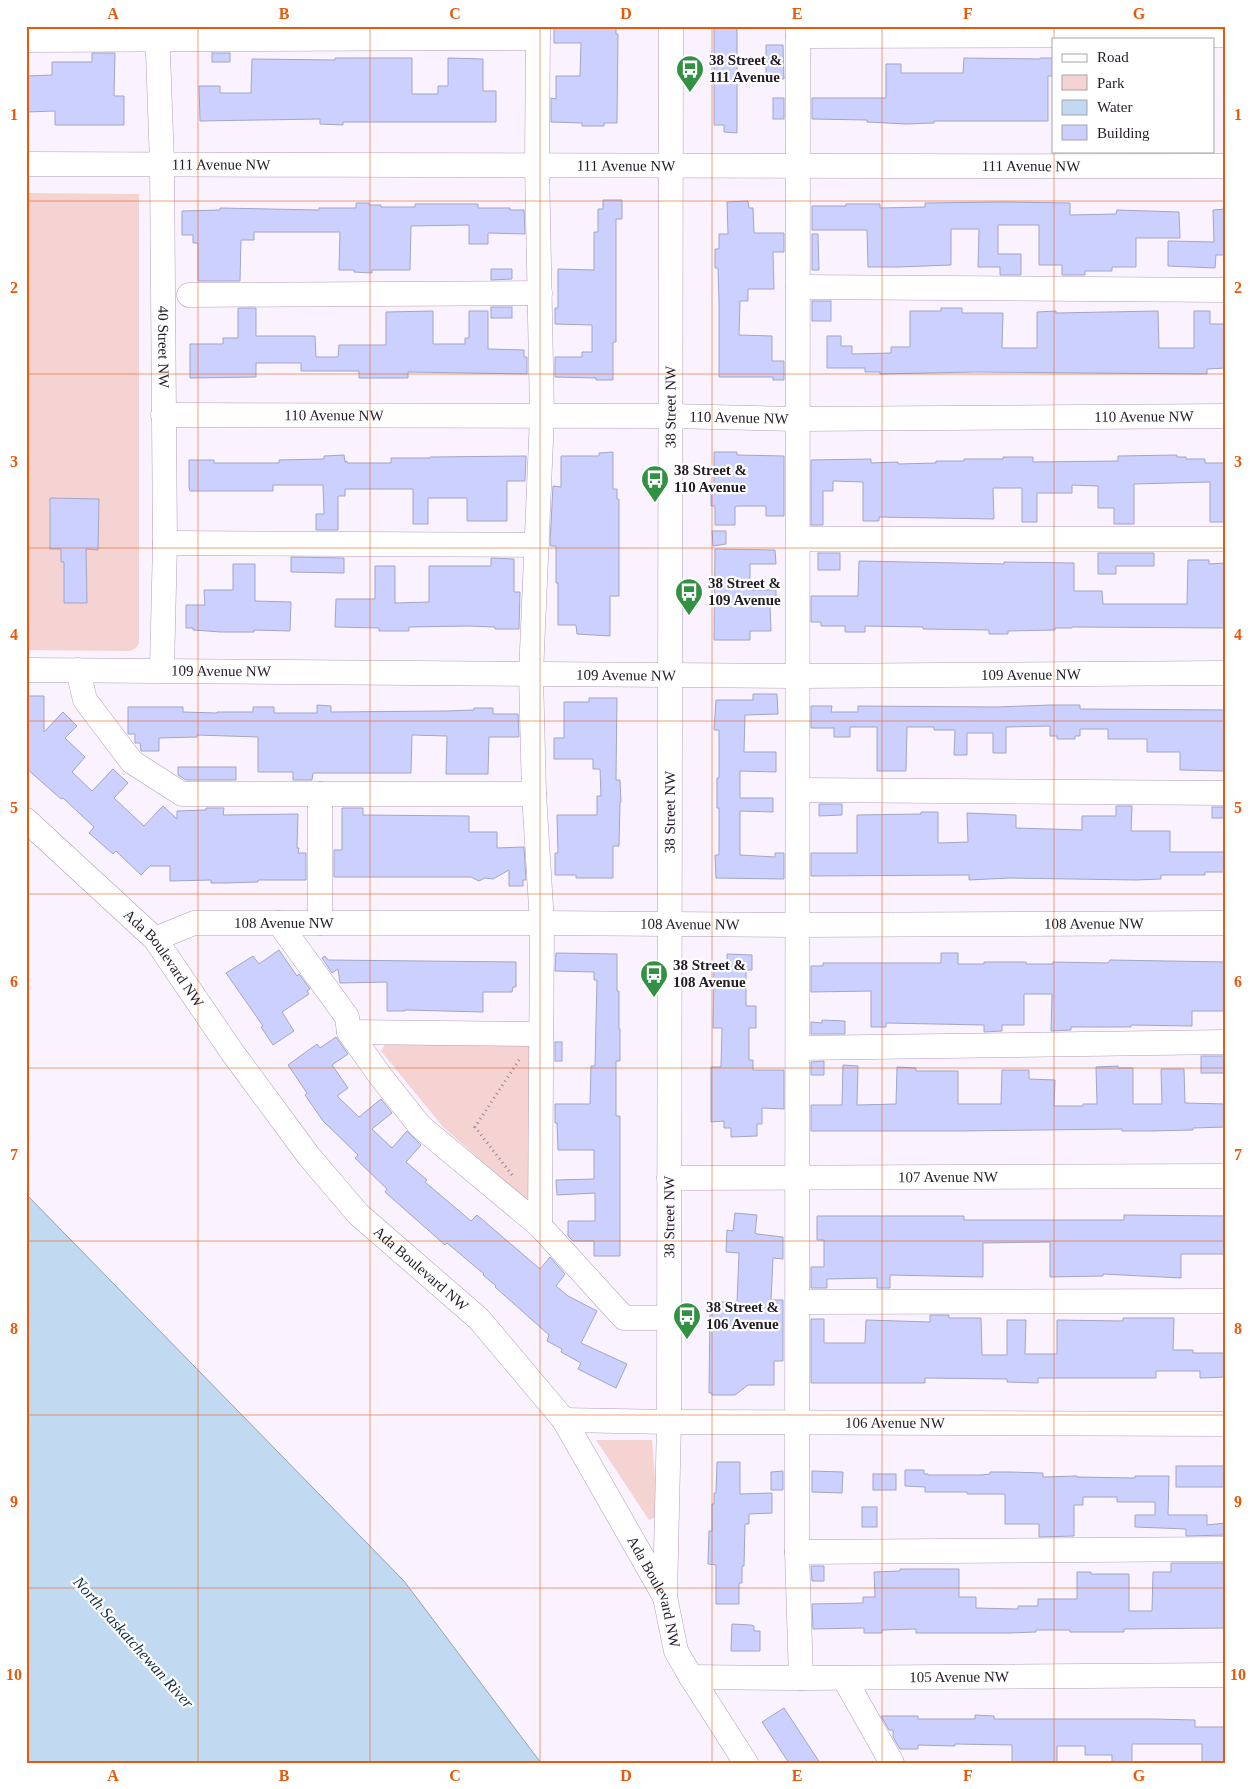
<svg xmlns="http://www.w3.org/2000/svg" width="1252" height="1789" font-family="Georgia,serif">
<rect width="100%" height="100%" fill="#faf2fe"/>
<g fill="#f4d3d2">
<path d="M26,193l113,1v449l-3,5 -6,3 -104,-1z"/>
<path d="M525,1039l11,10 -1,145 -10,5 -82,-72 -62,-76 7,-11z"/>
<path d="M596,1440h56l6,76 -9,4z"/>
</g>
<path fill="#c1daf2" stroke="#92a1b5" d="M26,1194l378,387 137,182h-515z"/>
<g fill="#cbd0fe" stroke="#a2a6c5">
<path d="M554,26h62v8h2l-1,89h-13v3h-22v-3l-31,-1v-24l5,1v-23h24l1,-33h-27z"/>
<path d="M714,26h23v107l-13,-1v-7h-10z"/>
<path d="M766,45h17l1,34 -18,-1z"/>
<path d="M92,53h23l-1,43h10v29h-69v-14l-29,1v-36l26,-1v-13h40z"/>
<rect x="212" y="53" width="18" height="9"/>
<path d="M335,58h77v36h26v-8h10v-28l35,1v32h13v31h-153v3l-23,-1v-5l-120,2 -1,-35h21v7h31l1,-34 83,1z"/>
<path d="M964,58l76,1v-1h13v18h-5v45h-114v2l-28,1 -39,-2v-2l-55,-1v-21h74v-34h15v9h62z"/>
<rect x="773" y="98" width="11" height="21"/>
<path d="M603,200h19v19h-6v123h-3v38h-17v-2l-41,-1v-20h27v-5h10v-27l-37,-1v-16h3v-39l36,1v-38h4v-23h5z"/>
<path d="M748,201l1,7h4l1,25h30v19h-11l1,37h-26v12h-8l-1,34 33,1v25h12v19h-11v-3h-54v-76l-1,-33h-3v-19h4v-15h9l-1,-32z"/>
<path d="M1002,202l68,1v12l46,-1 1,-4 62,2 1,26h-44v29h-24v4h-27v4h-23v-10h-23v-40h-41v29h23v21h-21v-8h-22l1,-38h-28v36l-53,2h-30l-1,-37h-55v-24h34v-2h34v4l45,-1v-4z"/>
<path d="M356,203h13v2h12v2h34v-3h63v4h32v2h14l1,24 -37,-1v11h-19v-19l-58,1 -1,44h-38v3l-18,-1v-2h-15l1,-38h-86v8h-13l-1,41h-42v-38h-5v-8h-11v-24l38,-1v-2l99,2v-2h37z"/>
<path d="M1226,209v46h-10l-1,13 -47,-2v-25l46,1 -1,-32z"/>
<path d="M812,234h6l1,36h-7z"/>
<path d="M491,269h21v10l-21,1z"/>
<rect x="812" y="301" width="19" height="20"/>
<rect x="491" y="307" width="21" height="11"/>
<path d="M238,308h18v28h59l1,21h22l1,-12h47v-33l47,-1v33h32v-6h4v-27h19v38l36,1v7h3v17l-119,-2v6h-49v-7h-58v-8h-45v14l-66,1v-34h33v-6h15z"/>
<path d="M941,308h21v5h41l-1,35h35v-36l19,-1v2l102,-2 1,37h35v-37h16v13h16v44l-19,1v5l-232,-2 -95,2v-2h-15v-4h-38v-32h14v10h11v8l39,-1v-6h19v-36h31z"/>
<path d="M613,452v37h4v10h2v97h-9v40l-33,-2 -1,-9h-18v-42h-2v-37h-5l-1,-3 3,-57 8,1v-31h38v-3z"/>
<path d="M714,452h23v3l47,1v60h-18v-10h-29l-2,1v18h-20v-19h-4v-22h3z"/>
<path d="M344,455l1,7 2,-1v2h44v-5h39v-1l96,-1 -1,25h-18v40h-40v-23h-39v26h-15v-35h-68v7h-7v34h-22v-16h8l-1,-29h-50v6h-83l-1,-4v-27h25v3h65v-3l45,-1v-3z"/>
<path d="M1177,455v2h9v2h19v4h21v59h-16v-40l-76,2v40h-20v-16h-16v-22l-26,-1v8h-35v29h-15v-34h-29l1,31 -115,-2v4h-16v-39l-30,-1v10h-10v34h-12v-65l60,-1v4l27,-1v2l38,-1v-2h28v-2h39v-2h30v5l85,-1v-5z"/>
<path d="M50,498l49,1 -1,51 -12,-1 1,54h-23v-41h-3v-13h-11z"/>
<path d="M712,531h14v13l-13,2z"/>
<path d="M715,549l60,1 1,14h-26v26h26v16h-6l1,25h-21v9h-36z"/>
<rect x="818" y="553" width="22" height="17"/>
<path d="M1098,553h56v13h-38v8h-18z"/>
<path d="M291,557l53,1v15l-53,-1z"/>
<path d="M491,558l23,1v33h6l-1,37h-24v-2l-27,-1 -59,1v4h-30v-3l-44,-1 1,-28h39v-33h20v37l34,-1v-36h62z"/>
<path d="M1188,560h21v4l17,-1v65l-154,-1v1h-17v2l-47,1v3h-19v-4l-66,-1v-2l-58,-1v6h-20v-6h-24v-4h-10v-26h47l1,-35 145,3v-2l70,1v28h28l1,13h84z"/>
<path d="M233,564h22v37l36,1 -1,29 -36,-1v2h-33l-28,-2v-2h-7v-23h19l-1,-15h29z"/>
<path d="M753,694h24l1,20 -33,1 -1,37h32v20l-36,-1v27h33v14l-33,-1v44l35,2v-4h9v26l-68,-1 -1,-23h4v-47h-2v-30h2v-48h-5l2,-30h37z"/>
<path d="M26,696h18v36l19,-20 14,14 -12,12 20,19 -13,15 20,19 21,-22 15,14 -14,15 30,28 19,-20 14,13v-8l29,-1v-2h18l-1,7 75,-1 -1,34h2l-1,5h8v27h-48v2l-32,1h-15v-3l-41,1v-15h-20l-9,9 -25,-24 -3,3 -24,-21 5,-6 -31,-29 -2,1 -35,-31z"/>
<path d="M589,698h28l-1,82h4l1,22h-1l-1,44h-6v32h-37v-3h-21v-22h3l-1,-38h40v-19h4l-1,-27h-7v-10h-39v-21h10v-36h25z"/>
<path d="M317,705l14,1v6l115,-1 28,-1v-2h19v6h25l1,23h-30l-1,37h-42l1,-38 -35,-1 -1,38h-98l-1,7h-19v-8h-35v-35l-61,-2v2l-38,1v13h-18l-1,-8h-5v-9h-7v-27h55v5l34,1v-1h36v-5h21v6h43z"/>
<path d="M1050,705h30v4l146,1 -1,61 -45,-1v-18h-33v-13h-39v-10h-28v7h-5v3h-18v-3h-7v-10l-44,1v26h-13v-20h-26v22h-13l1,-25h-21v-3h-27l-1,44h-29v-44h-27v10h-16v-9h-23v-22h21l-1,6h27v-6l138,1z"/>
<path d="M178,767h58v13h-50l-8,-5z"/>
<path d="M819,804h23v11l-23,1z"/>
<path d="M1116,806h16l-1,25h39v21h56v20h-21v3h-44v4l-25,1 -127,-2 -40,2v-5l-158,1v-23h46v-38l64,-1v-2h17v31l30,-1 -1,-29 49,2v13l66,2v-14h34z"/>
<rect x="1212" y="807" width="14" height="11"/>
<path d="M342,808h21v7l106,1v16h28v16l27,-1 2,33h-3v6h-14v-16l-16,9 -8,-1 -6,3 -8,-4h-137v-27h8z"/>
<path d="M279,950l18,26 2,-2 11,15 -3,2 2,3 -27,18 12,19 -21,14 -12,-18 2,-1 -37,-53 27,-17 6,8z"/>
<path d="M556,953l61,1v37h2v38h1v32h-4v55h4v140h-26v-15h-21l-5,-5v-15h27v-28l-38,2 -1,-15 38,-1v-29h-36l-1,-27h-2v-19h35l1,-38h4l2,-86h-3v-8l-39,-1z"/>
<path d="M941,953h17v11h26v-2h42v2h27v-2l55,1 2,-3 116,2v49h-34v15l-61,-1v2h-60v3l-20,1 1,-37h-28v31h-22v6l-18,1v-7l-98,-2v4h-15v-36l-60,1v-26h12v-3h118z"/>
<path d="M727,954l25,1v15h-6v36h10v22h-7v32h4v10h31v39l-22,-1v16h-5v12l-26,1v-9h-7v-7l-13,1v-55h10l1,-39h-9l1,-64h13z"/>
<path d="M325,956l3,4 188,2v25h-3l-1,5h-29v20l-78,-2v1h-18v-29l-47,1 -2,-14 -6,4 -10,-15z"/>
<path d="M822,1020l23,1v13h-34v-12l11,1z"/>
<path d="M336,1037l12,17 -16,11 16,23 -11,8 22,21 22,-18 11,14 -20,16 20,19 15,-17 14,14 -15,17 21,18 -2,2 46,39 6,-6 63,54 10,-12 15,17 -9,12 12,10 29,15 -16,32 46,21 -11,24 -38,-19 3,-6 -20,-11 1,-3 -15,-8 2,-6 -54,-48 1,-1 -13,-11 1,-1 -37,-31 -2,2 -60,-53 2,-3 -32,-31 3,-3 -35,-34 -18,-26 2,-2 -19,-28 29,-21 3,4z"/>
<rect x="555" y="1042" width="7" height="19"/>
<rect x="1201" y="1056" width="25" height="17"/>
<path d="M824,1061v14h-13v-13z"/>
<path d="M843,1065l15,1 -1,39 39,-1 1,-37 19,1v3h42v33h43l1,-34h27v9l26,1 -1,26h29v-2h14l-1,-37 22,-1v2h15v36h29l-1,-35h23l1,34 41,1v23l-33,1v2l-42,1h-29v-2l-163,2h-148v-26h31z"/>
<path d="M735,1213l22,2 -2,18 2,1 26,3v22l-10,-1 -2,42h12v61h-9v24h-26l-13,10h-23v-2h-3l1,-83h2v-8h25l2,-49 -13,-1 1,-22 6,1z"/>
<path d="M1124,1215l102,1 -1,38h-44v24l-78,-4v2l-53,1v-35l-67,1v34l-93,-2v13h-13v-10l-50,1v9h-16v-21h13v-27h-7v-24h147v4h160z"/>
<path d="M930,1315h19v3h32l1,37h25v-35h19l-1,34h32v-34l66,1v-3h51l-1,32h20v3h33v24l-26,1v-7h-44v7h-118v5l-31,-1v-3l-82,-1v5h-114v-64h13v24h41l1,-23 64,2z"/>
<path d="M717,1462h23v32l32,-1v20l-23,1v10h-4l-1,42h-2v17h-3v21h-23v-39l-8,-1 1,-33h3v-27h2v-11h2z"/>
<rect x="1176" y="1466" width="50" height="21"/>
<path d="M905,1470h19v4h4v1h53l9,-1v-2h21l32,1v4l34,-1v1l58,1v-2h34l-1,39h39v10l19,-2v12l-40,1v-7l-51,-2v-12h20v-13h-38v-5h-34v8h-9v31l-35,1v-13h-34v-30h-38v-2h-42v-5l-20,-1z"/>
<path d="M783,1471v19h-12v-18z"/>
<path d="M812,1471l31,1 -1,21 -30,-1z"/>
<rect x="873" y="1474" width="23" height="16"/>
<rect x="862" y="1507" width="15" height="20"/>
<path d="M1171,1563h55v65l-102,1v3h-54v-2h-34v2l-27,1h-93v-4l-34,1v3h-18v-5l-51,1 -1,-25 51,-1v-6h12l-1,-25 26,-1v-2h59v28h17v11l42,1v-3h20v-7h39v-27h14v2h38v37h23l1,-39h18z"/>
<path d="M811,1566h13v15h-12z"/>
<path d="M732,1624l19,1 3,1v5h6v20h-29z"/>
<path d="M784,1708l36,55h-31l-27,-41z"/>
<path d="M975,1715l19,1v3h159l42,1v7h31v36h-24v-19h-70v19h-20v-8h-27v-9h-28v17h-45v-18l-57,-1v2l-37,-1v4h-18l-7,-12v-7h-4l-8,-14h37v3h57z"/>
</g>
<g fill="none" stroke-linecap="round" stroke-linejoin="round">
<g stroke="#b19ebb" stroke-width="25">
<g id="minor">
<path id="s1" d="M157,26l5,138 3,379 -3,126"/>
<path d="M538,26l-1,139 5,251 -11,259 3,119 8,129 -2,303"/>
<path d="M798,26l-1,1526 4,126"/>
<path d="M798,36l428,-1"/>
<path d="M26,40l512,-2"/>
<path id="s2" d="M26,164c400,1 800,3 1200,2"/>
<path d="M798,287l428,3"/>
<path d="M189,295l351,-2"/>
<path id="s3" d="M163,415l508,1 127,3 428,-3"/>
<path d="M798,539h428"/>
<path d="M165,543l372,2"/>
<path id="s4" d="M26,670c257,0 515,6 772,6 142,0 285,-2 428,-3"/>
<path d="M78,670l7,30 47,62 50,32h352"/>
<path d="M798,790l428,3"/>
<path d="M320,794v129"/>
<path id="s5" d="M26,820l129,119 77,113 76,103 50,59 121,105 85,101 101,177 11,54 15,26 55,86"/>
<path d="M279,923l68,94 2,15 32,45 39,49 120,100 84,92h45"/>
<path id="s6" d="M155,939l39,-16h348l256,2 428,-2"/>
<path d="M349,1032l192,2"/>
<path d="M798,1048l428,-6"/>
<path id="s7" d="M669,1178l557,-2"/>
<path d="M798,1302l428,-1"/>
<path id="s8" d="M564,1420l105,2 557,2"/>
<path d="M797,1552l429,-3"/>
<path id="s9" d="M665,1597l4,-175 2,-1396"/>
<path id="s10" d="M691,1677l110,1 425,-3"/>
<path d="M844,1678l48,85"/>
</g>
</g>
<path stroke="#908894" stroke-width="3" stroke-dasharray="1 4" stroke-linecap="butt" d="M512,1175l-37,-48 46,-70"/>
<use href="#minor" stroke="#fff" stroke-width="24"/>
</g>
<path fill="none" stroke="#e8590c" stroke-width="1" stroke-opacity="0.55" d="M198,26v1737M370,26v1737M540,26v1737M712,26v1737M882,26v1737M1054,26v13M1054,151v1612M26,201h1200M26,374h1200M26,548h1200M26,721h1200M26,894h1200M26,1068h1200M26,1241h1200M26,1415h1200M26,1588h1200"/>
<defs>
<g id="bus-pin" transform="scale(1.4375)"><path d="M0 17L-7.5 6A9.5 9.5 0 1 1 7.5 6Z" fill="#329143" stroke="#fff"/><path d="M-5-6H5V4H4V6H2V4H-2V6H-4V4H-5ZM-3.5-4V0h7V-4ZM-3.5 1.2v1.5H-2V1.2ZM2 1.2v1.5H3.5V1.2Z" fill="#fff"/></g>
</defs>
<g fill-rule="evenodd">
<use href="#bus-pin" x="690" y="69"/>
<use href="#bus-pin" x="655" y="479"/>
<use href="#bus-pin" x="689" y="592"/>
<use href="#bus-pin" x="654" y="974"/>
<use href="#bus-pin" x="687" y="1316"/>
</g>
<g text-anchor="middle" stroke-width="4.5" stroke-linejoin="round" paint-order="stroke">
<g font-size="15" font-weight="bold" fill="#231c27" stroke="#fff" text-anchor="start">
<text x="709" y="65">38 Street &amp;<tspan x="709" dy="17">111 Avenue</tspan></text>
<text x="674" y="475">38 Street &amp;<tspan x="674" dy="17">110 Avenue</tspan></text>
<text x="708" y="588">38 Street &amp;<tspan x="708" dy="17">109 Avenue</tspan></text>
<text x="673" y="970">38 Street &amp;<tspan x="673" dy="17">108 Avenue</tspan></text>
<text x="706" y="1312">38 Street &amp;<tspan x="706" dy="17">106 Avenue</tspan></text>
</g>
<g font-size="15" fill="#231c27" stroke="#fff">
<text dy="5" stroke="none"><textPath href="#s2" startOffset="195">111 Avenue NW</textPath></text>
<text dy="5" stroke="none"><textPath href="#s2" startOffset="600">111 Avenue NW</textPath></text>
<text dy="5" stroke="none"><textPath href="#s2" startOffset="1005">111 Avenue NW</textPath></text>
<text dy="5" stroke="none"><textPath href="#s1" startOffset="321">40 Street NW</textPath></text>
<text dy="5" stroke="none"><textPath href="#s9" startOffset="1190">38 Street NW</textPath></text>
<text dy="5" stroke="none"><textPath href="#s3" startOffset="171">110 Avenue NW</textPath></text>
<text dy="5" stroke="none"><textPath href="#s3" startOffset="576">110 Avenue NW</textPath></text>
<text dy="5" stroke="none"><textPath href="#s3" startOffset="981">110 Avenue NW</textPath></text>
<text dy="5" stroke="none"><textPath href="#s4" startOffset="195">109 Avenue NW</textPath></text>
<text dy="5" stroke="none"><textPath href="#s4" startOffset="1005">109 Avenue NW</textPath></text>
<text dy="5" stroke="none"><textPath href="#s4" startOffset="600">109 Avenue NW</textPath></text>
<text dy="5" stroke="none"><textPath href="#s9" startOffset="785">38 Street NW</textPath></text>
<text dy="5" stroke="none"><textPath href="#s6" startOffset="132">108 Avenue NW</textPath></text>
<text dy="5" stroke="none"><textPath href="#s6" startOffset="942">108 Avenue NW</textPath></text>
<text dy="5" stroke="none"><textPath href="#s6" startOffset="538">108 Avenue NW</textPath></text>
<text dy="5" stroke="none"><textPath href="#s5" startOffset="196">Ada Boulevard NW</textPath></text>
<text dy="5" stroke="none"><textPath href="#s7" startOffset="279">107 Avenue NW</textPath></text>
<text dy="5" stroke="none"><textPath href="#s9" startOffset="380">38 Street NW</textPath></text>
<text dy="5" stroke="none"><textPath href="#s5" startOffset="601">Ada Boulevard NW</textPath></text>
<text dy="5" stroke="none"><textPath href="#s8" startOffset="331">106 Avenue NW</textPath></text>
<text dy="5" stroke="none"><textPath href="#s5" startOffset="1005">Ada Boulevard NW</textPath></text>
<text dy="5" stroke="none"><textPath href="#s10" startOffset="268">105 Avenue NW</textPath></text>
</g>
<g font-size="16" font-style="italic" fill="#122d45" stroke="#fff">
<text transform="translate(134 1642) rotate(48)" y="6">North Saskatchewan River</text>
</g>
</g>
<rect width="1252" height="1789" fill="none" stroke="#ffffff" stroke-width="55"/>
<rect x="1052" y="38" width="162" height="115" fill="#ffffff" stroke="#a7a4a9"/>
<rect x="1062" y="54" width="25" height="8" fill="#ffffff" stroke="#a7a4a9"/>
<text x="1097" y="62" font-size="15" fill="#231c27">Road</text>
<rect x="1062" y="75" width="25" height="15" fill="#f4d3d2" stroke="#a7a4a9"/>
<text x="1097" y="88" font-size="15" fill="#231c27">Park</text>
<rect x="1062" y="100" width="25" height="15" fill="#c1daf2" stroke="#a7a4a9"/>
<text x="1097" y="112" font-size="15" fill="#231c27">Water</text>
<rect x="1062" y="125" width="25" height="15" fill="#cbd0fe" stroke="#a7a4a9"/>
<text x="1097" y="138" font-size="15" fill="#231c27">Building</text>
<rect x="28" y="28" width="1196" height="1734" fill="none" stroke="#e8590c" stroke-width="2"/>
<g font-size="16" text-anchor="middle" font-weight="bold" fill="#e8590c">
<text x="113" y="19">A</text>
<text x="284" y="19">B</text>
<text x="455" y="19">C</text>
<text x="626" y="19">D</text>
<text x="797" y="19">E</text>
<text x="968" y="19">F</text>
<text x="1139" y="19">G</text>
<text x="14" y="120">1</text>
<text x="1238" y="120">1</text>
<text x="14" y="293">2</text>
<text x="1238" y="293">2</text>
<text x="14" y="467">3</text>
<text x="1238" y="467">3</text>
<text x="14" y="640">4</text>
<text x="1238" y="640">4</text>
<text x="14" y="813">5</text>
<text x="1238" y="813">5</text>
<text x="14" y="987">6</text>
<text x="1238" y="987">6</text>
<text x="14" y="1160">7</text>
<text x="1238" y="1160">7</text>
<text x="14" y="1334">8</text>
<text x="1238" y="1334">8</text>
<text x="14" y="1507">9</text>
<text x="1238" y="1507">9</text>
<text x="14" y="1680">10</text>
<text x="1238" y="1680">10</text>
<text x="113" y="1781">A</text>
<text x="284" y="1781">B</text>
<text x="455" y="1781">C</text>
<text x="626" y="1781">D</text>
<text x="797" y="1781">E</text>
<text x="968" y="1781">F</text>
<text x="1139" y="1781">G</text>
</g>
</svg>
